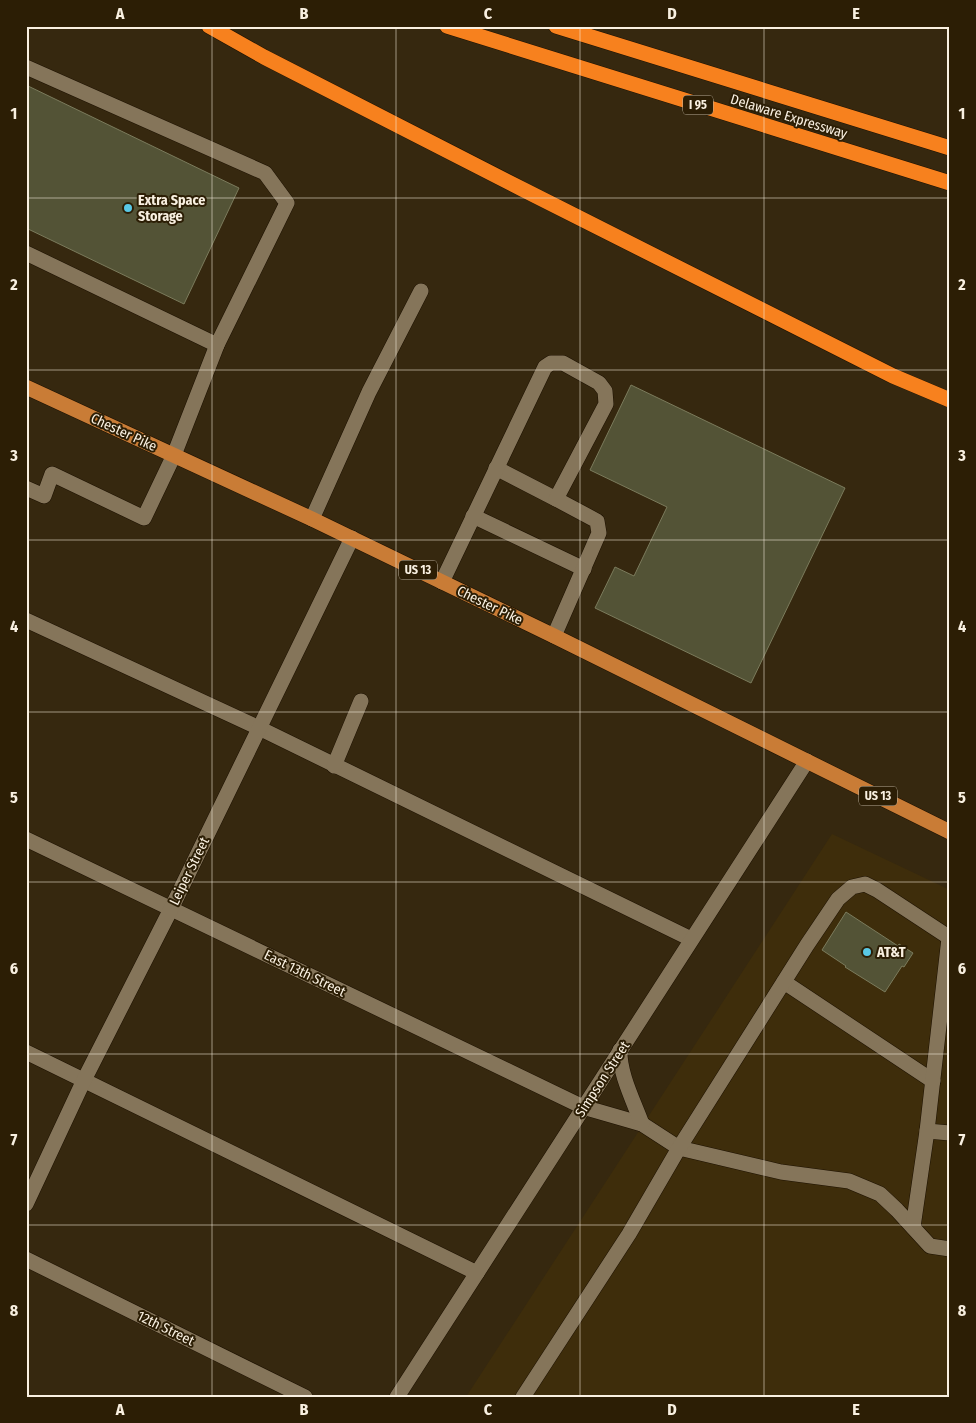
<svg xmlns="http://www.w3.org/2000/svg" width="976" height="1423" font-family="'Fira Sans Condensed',sans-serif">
<rect width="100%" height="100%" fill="#36280f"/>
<path fill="#3e2d0b" d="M832,834l118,56v507h-484z"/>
<g fill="#535336" stroke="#7b7b5c">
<path d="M26,85l213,103 -55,116 -158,-76z"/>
<path d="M631,385l214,103 -94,195 -156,-75 20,-41 19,9 33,-69 -77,-37z"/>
<path d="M846,912l52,34 1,-2 14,9 -9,14 -2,-1 -17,26 -40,-25 1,-1 -24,-16z"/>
</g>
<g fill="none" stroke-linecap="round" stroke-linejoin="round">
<g stroke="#1d1100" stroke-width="16">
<g id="minor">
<path d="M26,67l239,106 22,30 -70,142 -43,110 -30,63 -92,-44 -8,22 -18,-8"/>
<path d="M26,253l191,92"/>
<path d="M496,468l60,31"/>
<path d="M473,516l111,53"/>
<path d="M312,519l57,-127 52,-101"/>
<path d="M442,582l103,-215 6,-4h12l36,20 6,8 1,13 -50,95 41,22 2,12 -45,103"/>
<path d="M26,620l233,108 432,211"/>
<path d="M334,766l27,-65"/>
<path d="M26,839l557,268 59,17 37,24 102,24 68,9 31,13 17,16 33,36 20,3"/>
<path d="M784,982l149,99"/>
<path d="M620,1050c-1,23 14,52 22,74"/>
<path d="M26,1052l451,221"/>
<path d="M927,1131l23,2"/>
<path d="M26,1204l58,-124 87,-171 181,-371"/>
<path d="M913,1227l14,-96 22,-193"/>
<path d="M26,1259l279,138"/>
<path d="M397,1397l410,-636"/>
<path d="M523,1397l106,-163 50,-86 128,-203 31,-46 14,-12 13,-3 12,6 73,48"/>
</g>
</g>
<g stroke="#1d1100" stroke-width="16">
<path id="major" d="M26,387l286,132 242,117 396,196"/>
</g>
<g stroke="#1d1100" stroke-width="16">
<g id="highway">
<path d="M209,26l55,31 260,133 369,186 57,24"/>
<path d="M447,26l503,157"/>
<path d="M556,26l394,122"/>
</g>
</g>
<use href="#minor" stroke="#85755a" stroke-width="15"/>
<use href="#major" stroke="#c97c36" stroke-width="15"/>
<use href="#highway" stroke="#f7811e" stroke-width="15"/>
</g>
<path fill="none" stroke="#f9f0e1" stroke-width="1" stroke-opacity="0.55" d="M212,26v1371M396,26v1371M580,26v1371M764,26v1371M26,198h924M26,370h924M26,540h924M26,712h924M26,882h924M26,1054h924M26,1225h924"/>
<g fill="#59c8e5" stroke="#2c1e05" stroke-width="2">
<circle cx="128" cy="208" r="5"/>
<circle cx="867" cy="952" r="5"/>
</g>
<g text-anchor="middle" stroke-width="4" stroke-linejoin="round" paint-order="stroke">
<g fill="#2c1e05" stroke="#bcb19f" stroke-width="1">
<rect x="683" y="95.5" width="30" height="19" rx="4"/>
<rect x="399" y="560.5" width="38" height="19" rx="4"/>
<rect x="859" y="786.5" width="38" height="19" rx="4"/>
</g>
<g font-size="12" font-weight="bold" fill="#f9f0e1">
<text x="698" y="109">I 95</text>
<text x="418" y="574">US 13</text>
<text x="878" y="800">US 13</text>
</g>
<g font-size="14" fill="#f9f0e1" stroke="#2c1e05">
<text transform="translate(789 116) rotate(17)" y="5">Delaware Expressway</text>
<text transform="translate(124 432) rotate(25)" y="5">Chester Pike</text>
<text transform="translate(490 605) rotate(26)" y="5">Chester Pike</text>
<text transform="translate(189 871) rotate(-64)" y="5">Leiper Street</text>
<text transform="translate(305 973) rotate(26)" y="5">East 13th Street</text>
<text transform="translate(602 1079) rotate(-57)" y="5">Simpson Street</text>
<text transform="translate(166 1328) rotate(26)" y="5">12th Street</text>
</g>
<g font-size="14" font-weight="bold" fill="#f9f0e1" stroke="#2c1e05" text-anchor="start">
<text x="138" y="205">Extra Space<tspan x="138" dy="16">Storage</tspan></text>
<text x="877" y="957">AT&amp;T</text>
</g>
</g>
<rect width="976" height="1423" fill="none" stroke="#2c1e05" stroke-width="55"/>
<rect x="28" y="28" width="920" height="1368" fill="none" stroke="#f9f0e1" stroke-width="2"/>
<g font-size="16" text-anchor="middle" font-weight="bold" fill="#f9f0e1">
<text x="120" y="19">A</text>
<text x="304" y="19">B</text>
<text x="488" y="19">C</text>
<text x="672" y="19">D</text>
<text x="856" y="19">E</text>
<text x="14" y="119">1</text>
<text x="962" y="119">1</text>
<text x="14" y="290">2</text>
<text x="962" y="290">2</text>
<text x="14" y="461">3</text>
<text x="962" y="461">3</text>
<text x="14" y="632">4</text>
<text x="962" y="632">4</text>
<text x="14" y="803">5</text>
<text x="962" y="803">5</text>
<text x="14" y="974">6</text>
<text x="962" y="974">6</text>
<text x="14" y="1145">7</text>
<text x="962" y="1145">7</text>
<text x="14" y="1316">8</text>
<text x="962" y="1316">8</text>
<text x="120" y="1415">A</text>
<text x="304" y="1415">B</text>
<text x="488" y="1415">C</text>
<text x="672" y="1415">D</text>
<text x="856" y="1415">E</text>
</g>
</svg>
